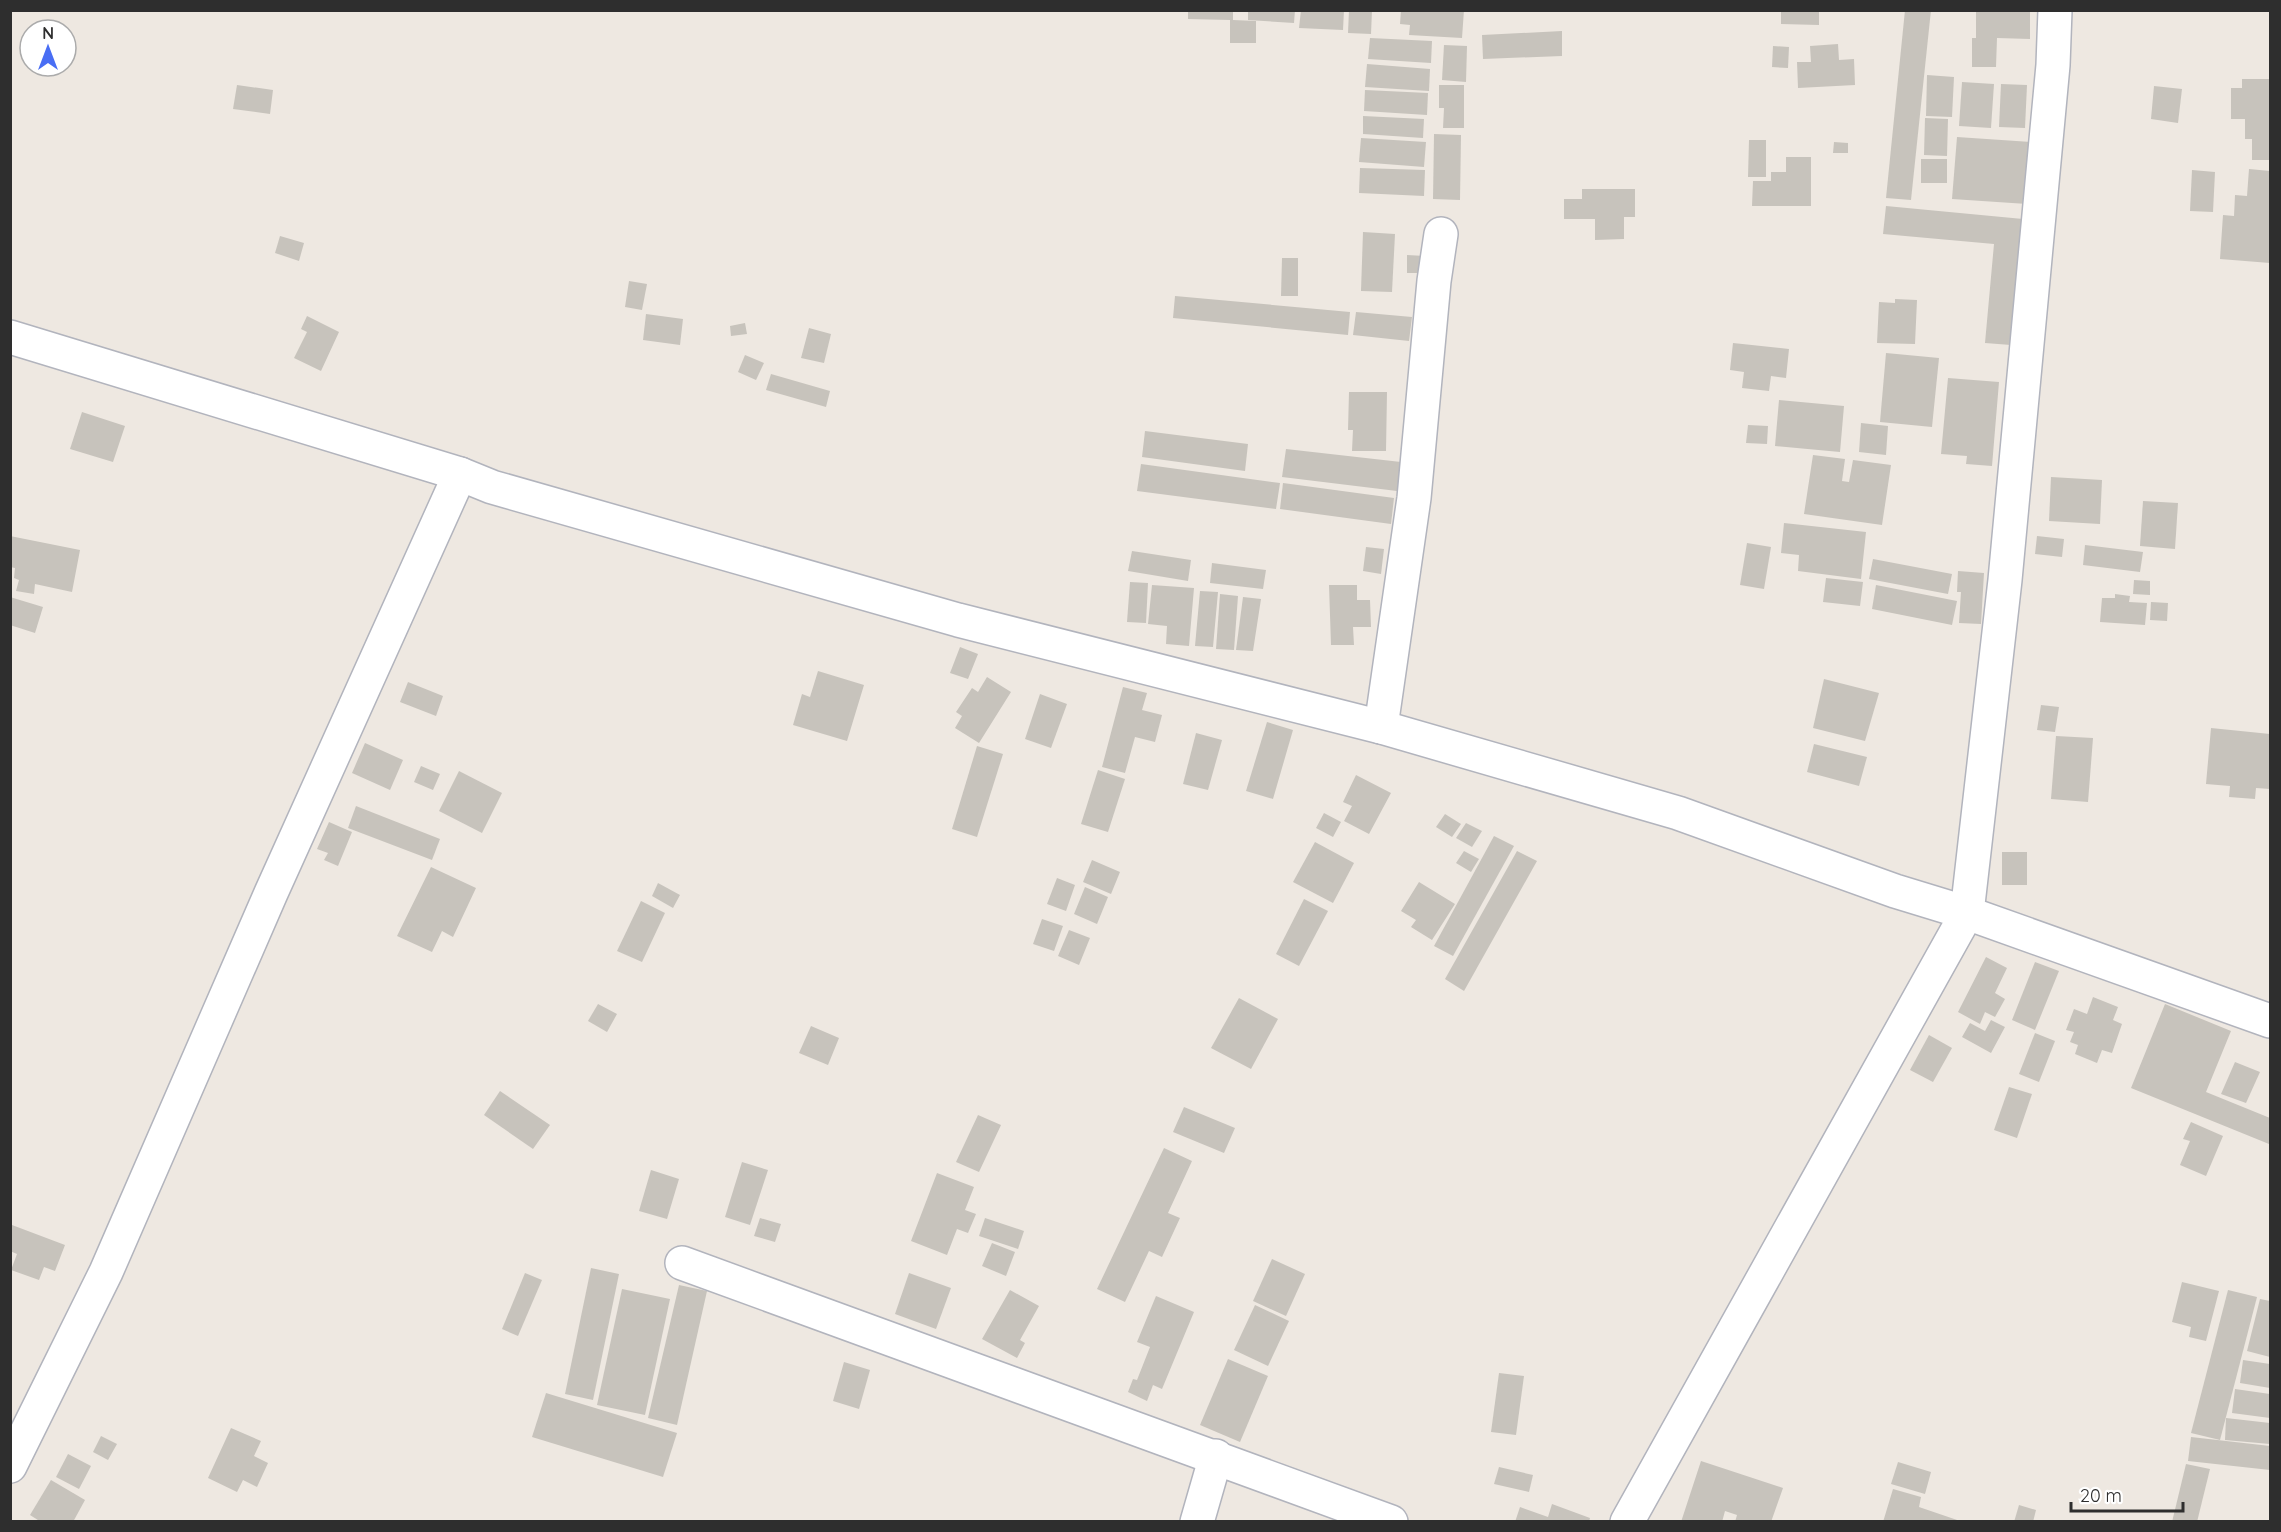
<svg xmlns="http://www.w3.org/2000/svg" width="2281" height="1532" font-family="Quicksand,sans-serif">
<rect width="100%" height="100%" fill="#eee8e1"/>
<g fill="#c7c3bc">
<path d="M1188,10h45v10l23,1v22h-26v-23l-42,-1z"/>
<path d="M1248,10h47l-1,13 -46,-3z"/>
<path d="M1301,10h43l-1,20 -44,-2z"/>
<path d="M1349,10h23l-1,24 -23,-1z"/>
<path d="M1401,10h63l-2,28 -53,-3 1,-10 -10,-1z"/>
<path d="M1781,10h38v15l-38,-1z"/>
<path d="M1905,10h26l-20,190 -25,-2z"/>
<path d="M1976,10h54v29l-33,-1 -1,29h-24v-29h4z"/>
<path d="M1562,31v25l-79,3 -1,-24z"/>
<path d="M1370,38l62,3 -1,22 -63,-4z"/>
<path d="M1838,44l1,16 15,-1 1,26 -57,3 -1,-26h14l-1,-16z"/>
<path d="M1444,45l23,1 -1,36 -24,-2z"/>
<path d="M1773,46l16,1 -1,21 -16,-1z"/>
<path d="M1367,64l63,5 -1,22 -64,-4z"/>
<path d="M1927,75l27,2 -2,40 -26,-1z"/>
<path d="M2242,79h28v81h-18v-21h-7v-20h-14v-31h11z"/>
<path d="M1962,82l32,2 -3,44 -32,-2z"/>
<path d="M2001,84l26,1 -2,43 -26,-1z"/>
<path d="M237,85l36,5 -3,24 -37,-5z"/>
<path d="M1439,85h25v43h-21l1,-20h-5z"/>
<path d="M2154,86l28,3 -4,34 -27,-4z"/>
<path d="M1365,90l63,3 -1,22 -63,-4z"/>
<path d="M1363,116l61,3 -1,19 -60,-4z"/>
<path d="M1925,118l23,1 -1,37 -23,-1z"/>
<path d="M1434,134l27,1 -1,65 -27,-1z"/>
<path d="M1957,137l74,5 -4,62 -75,-5z"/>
<path d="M1361,138l65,4 -2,25 -65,-5z"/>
<path d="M1749,140h17v37h-18z"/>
<path d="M1834,142l14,1v10h-15z"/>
<path d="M1786,157h25v49h-59l1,-25h18v-9h15z"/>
<rect x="1921" y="159" width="26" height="24"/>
<path d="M1360,168l65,2 -1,26 -65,-3z"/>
<path d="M2249,169l21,2v92l-50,-4 3,-44 11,1 1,-21 12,1z"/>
<path d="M2192,170l23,2 -2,40 -23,-1z"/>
<path d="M1582,189h53v28h-11v22l-29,1v-21h-31v-20h18z"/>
<path d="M1886,206l137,13 -12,126 -26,-2 9,-99 -111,-10z"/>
<path d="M1363,232l32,2 -3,58 -31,-1z"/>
<path d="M280,236l24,7 -5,18 -24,-8z"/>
<path d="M1407,255l18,1 -1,17h-17z"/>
<path d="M1282,258h16v38h-17z"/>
<path d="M629,281l18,3 -5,26 -17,-3z"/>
<path d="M1175,296l175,16 -2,23 -175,-17z"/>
<path d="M1895,299l22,1 -2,44 -38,-1 2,-41 16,1z"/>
<path d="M1356,312l56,5 -3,24 -56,-6z"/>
<path d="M646,314l37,5 -3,26 -37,-5z"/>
<path d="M307,316l32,16 -18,39 -27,-13 13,-26 -6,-3z"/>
<path d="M745,323l2,11 -16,2 -1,-10z"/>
<path d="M809,328l22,6 -7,29 -23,-5z"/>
<path d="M1733,343l56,6 -3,29 -15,-2 -2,15 -27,-3 2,-16 -14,-2z"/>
<path d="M1886,353l53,5 -7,69 -52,-5z"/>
<path d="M745,355l19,8 -8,17 -18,-8z"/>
<path d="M771,374l59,17 -4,16 -60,-17z"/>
<path d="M1948,378l51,4 -7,84 -26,-2 1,-8 -26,-2z"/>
<path d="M1349,392h38l-1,59h-34l1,-21h-5z"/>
<path d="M1779,400l65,6 -4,46 -65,-6z"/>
<path d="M82,412l43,14 -12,36 -43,-13z"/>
<path d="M1861,423l27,3 -2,29 -27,-3z"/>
<path d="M1748,425l20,1 -1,18 -21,-1z"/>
<path d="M1145,431l103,13 -3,27 -103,-14z"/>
<path d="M1286,449l115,13 -4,29 -115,-14z"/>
<path d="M1813,455l32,4 -3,22 7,1 4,-22 38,5 -9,60 -78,-11z"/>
<path d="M1141,464l139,19 -4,26 -139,-18z"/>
<path d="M2051,477l51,3 -2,44 -51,-3z"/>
<path d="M1283,483l111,15 -3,26 -111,-15z"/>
<path d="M2143,501l35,2 -3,46 -35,-3z"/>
<path d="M1784,523l82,9 -5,47 -63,-8 1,-16 -18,-2z"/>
<path d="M10,536l70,14 -8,42 -37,-8 -1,10 -18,-3 3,-11 -5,-2 1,-10 -5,-1z"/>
<path d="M2037,536l27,3 -2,18 -27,-3z"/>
<path d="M1747,543l24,4 -7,42 -24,-4z"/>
<path d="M2085,545l58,7 -3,20 -57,-7z"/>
<path d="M1366,547l18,2 -3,25 -18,-3z"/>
<path d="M1132,551l59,9 -3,21 -60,-10z"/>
<path d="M1873,559l79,15 -4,20 -79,-15z"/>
<path d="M1212,563l54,7 -3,19 -53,-6z"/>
<path d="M1958,571l26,2 -3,51 -22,-1 2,-31h-4z"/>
<path d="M1826,578l37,4 -3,24 -37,-4z"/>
<path d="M2134,580l16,1v14l-17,-1z"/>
<path d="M1130,582l18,1 -2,40 -19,-1z"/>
<path d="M1152,585l42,3 -5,58 -23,-2 1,-18 -19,-2z"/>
<path d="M1329,585h28v15h13l1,27h-18l1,18h-23z"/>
<path d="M1876,585l81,16 -5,24 -80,-16z"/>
<path d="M1200,591l18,1 -5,55 -18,-1z"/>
<path d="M1220,594l18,2 -4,54 -18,-1z"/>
<path d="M2115,594l15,2 -1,6 18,1 -2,22 -45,-3 2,-24h13z"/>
<path d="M10,597l33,10 -8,26 -25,-8z"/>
<path d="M1243,597l18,2 -8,52 -17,-1z"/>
<path d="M2151,602l17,1 -1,18 -17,-1z"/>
<path d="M960,647l18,7 -10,25 -18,-6z"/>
<path d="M818,671l46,14 -17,56 -54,-16 9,-31 8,3z"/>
<path d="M987,677l24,15 -32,51 -24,-15 7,-12 -6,-4 16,-24 6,4z"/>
<path d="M1824,679l55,14 -14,48 -52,-13z"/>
<path d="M408,682l35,14 -7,20 -36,-14z"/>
<path d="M1123,687l24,6 -5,17 20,5 -7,27 -20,-5 -10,36 -23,-6z"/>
<path d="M1040,694l27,10 -16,44 -26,-9z"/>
<path d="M2041,705l18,2 -4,25 -18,-2z"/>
<path d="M1267,722l26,8 -20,69 -27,-8z"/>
<path d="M2211,728l59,6v55l-14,-1 -1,11 -26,-2 1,-11 -24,-2z"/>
<path d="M1196,733l26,7 -14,50 -25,-6z"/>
<path d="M2056,736l37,2 -5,64 -37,-3z"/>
<path d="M365,743l38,17 -13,30 -38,-17z"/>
<path d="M1814,744l53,13 -8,29 -52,-14z"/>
<path d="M977,746l26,8 -26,83 -25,-8z"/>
<path d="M421,766l19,8 -7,16 -19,-8z"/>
<path d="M1098,770l27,9 -17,53 -27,-8z"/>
<path d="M459,771l43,22 -20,40 -43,-22z"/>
<path d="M1356,775l35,18 -22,41 -25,-13 8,-15 -9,-4z"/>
<path d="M356,806l84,33 -8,21 -84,-32z"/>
<path d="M1324,813l17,9 -8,15 -17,-9z"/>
<path d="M1445,814l16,10 -9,13 -16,-10z"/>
<path d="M329,822l23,10 -14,34 -14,-6 4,-7 -11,-4z"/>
<path d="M1466,823l16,8 -10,16 -16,-9z"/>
<path d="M1494,836l20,10 -61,110 -19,-10z"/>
<path d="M1315,842l39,21 -21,40 -40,-21z"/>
<path d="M1464,851l15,8 -8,13 -15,-9z"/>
<path d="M1517,851l20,10 -73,130 -19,-12z"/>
<rect x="2002" y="852" width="25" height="33"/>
<path d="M1092,860l28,12 -9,22 -28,-12z"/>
<path d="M431,867l45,21 -23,49 -11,-6 -10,21 -35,-16z"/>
<path d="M1057,878l18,7 -9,26 -19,-7z"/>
<path d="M1419,882l36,22 -23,36 -21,-13 5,-7 -15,-9z"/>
<path d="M658,883l22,12 -7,13 -21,-12z"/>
<path d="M1085,887l23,10 -11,27 -23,-10z"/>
<path d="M1304,899l24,12 -29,55 -23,-12z"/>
<path d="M641,901l24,12 -23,49 -25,-11z"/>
<path d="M1042,919l21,7 -9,25 -21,-7z"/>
<path d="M1069,930l21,8 -11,27 -21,-9z"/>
<path d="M1986,957l21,11 -12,25 10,6 -10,18 -10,-5 -5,12 -22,-12z"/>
<path d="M2035,962l24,9 -24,59 -23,-10z"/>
<path d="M2093,997l25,10 -5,13 9,4 -10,29 -10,-3 -5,13 -22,-9 3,-9 -8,-3 4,-10 -8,-2 8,-21 13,5z"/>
<path d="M1239,998l39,21 -27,50 -40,-21z"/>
<path d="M598,1004l19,10 -10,18 -19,-11z"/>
<path d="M2165,1004l66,27 -25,61 64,26 -1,26 -138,-56z"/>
<path d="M1991,1020l14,7 -14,26 -29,-16 8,-14 15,8z"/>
<path d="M811,1026l28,12 -11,27 -29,-12z"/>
<path d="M2035,1033l20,8 -16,41 -20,-8z"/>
<path d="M1929,1035l23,13 -19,34 -23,-12z"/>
<path d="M2235,1062l25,10 -14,31 -25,-9z"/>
<path d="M2009,1087l23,7 -15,44 -23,-8z"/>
<path d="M500,1091l50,34 -17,24 -49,-34z"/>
<path d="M1184,1107l51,21 -11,25 -51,-21z"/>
<path d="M978,1115l23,10 -22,47 -23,-10z"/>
<path d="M2191,1122l32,14 -17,40 -26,-11 10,-24 -7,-2z"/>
<path d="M1164,1148l28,13 -24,52 12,5 -18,39 -13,-6 -24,51 -28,-13z"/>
<path d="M742,1162l26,8 -18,55 -25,-8z"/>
<path d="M651,1170l28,9 -12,40 -28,-8z"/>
<path d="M937,1173l37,14 -9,23 11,4 -8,19 -11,-4 -10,26 -36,-14z"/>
<path d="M760,1218l21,6 -6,18 -21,-6z"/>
<path d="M985,1218l39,13 -6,18 -39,-13z"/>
<path d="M12,1225l53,20 -10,26 -11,-4 -5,13 -28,-10 6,-16 -7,-3z"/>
<path d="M992,1243l23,9 -9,24 -24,-10z"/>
<path d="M1272,1259l33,15 -19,42 -33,-15z"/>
<path d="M591,1268l28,6 -26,126 -28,-6z"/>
<path d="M525,1273l17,7 -24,56 -16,-7z"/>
<path d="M909,1273l42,15 -15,41 -41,-15z"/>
<path d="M2182,1282l37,9 -13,50 -17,-4 2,-10 -19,-5z"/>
<path d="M679,1285l28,6 -30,134 -29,-7z"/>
<path d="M622,1289l48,10 -25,116 -48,-10z"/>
<path d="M1010,1290l29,16 -19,34 5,3 -8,15 -35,-19z"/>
<path d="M2228,1290l29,7 -37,143 -29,-7z"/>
<path d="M1156,1296l38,16 -32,77 -9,-4 -6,16 -19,-9 5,-13 4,1 13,-33 -13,-5z"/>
<path d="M2260,1299l10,2v56l-23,-6z"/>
<path d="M1255,1305l34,16 -21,45 -34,-16z"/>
<path d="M1228,1359l40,17 -28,66 -40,-17z"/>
<path d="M2243,1360l27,4v24l-30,-5z"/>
<path d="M844,1362l26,8 -11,39 -26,-8z"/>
<path d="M1499,1373l25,3 -8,59 -25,-3z"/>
<path d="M2235,1389l35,5v24l-38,-5z"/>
<path d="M546,1393l131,40 -14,44 -131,-40z"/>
<path d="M2226,1418l44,5v21l-45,-4z"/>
<path d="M231,1428l30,13 -7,15 14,7 -11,24 -14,-7 -6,12 -29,-14z"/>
<path d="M101,1436l16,8 -9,16 -15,-8z"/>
<path d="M2191,1437l79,9v24l-82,-9z"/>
<path d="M68,1454l23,12 -12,23 -23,-12z"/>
<path d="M1701,1461l82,27 -12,34h-36l2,-7 -12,-4 -3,11h-41z"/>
<path d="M1898,1462l33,10 -6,22 -34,-10z"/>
<path d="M2186,1464l24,5 -13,53h-25z"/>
<path d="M1499,1467l34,8 -4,17 -35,-8z"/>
<path d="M51,1480l34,20 -12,22h-32l-11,-7z"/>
<path d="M1893,1489l28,8 -2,10 44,15h-80z"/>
<path d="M1552,1504l38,14 -1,4h-74l5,-15 28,10z"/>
<path d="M2019,1505l17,5 -3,12h-19z"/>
</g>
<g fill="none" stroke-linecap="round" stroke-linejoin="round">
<g stroke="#b2b4bd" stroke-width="36">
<g id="minor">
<path d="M10,337l450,137 32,13 466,133 423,107 297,86 217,78 72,22 303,108"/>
<path d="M1381,727l33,-229 20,-217 7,-47"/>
<path d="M682,1263l709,259"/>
<path d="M10,1466l96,-194 165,-379 189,-419"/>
<path d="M1197,1522l19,-66"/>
<path d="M1627,1522l340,-609 38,-333 48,-515 2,-55"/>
</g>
</g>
<use href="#minor" stroke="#fff" stroke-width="33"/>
</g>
<rect width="2281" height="1532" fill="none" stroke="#2e2e2e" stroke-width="24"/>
<g transform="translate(48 48)"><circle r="28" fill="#ffffff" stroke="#ababab" stroke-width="1.5"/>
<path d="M0-4.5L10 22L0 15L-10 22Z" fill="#496ef4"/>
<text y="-9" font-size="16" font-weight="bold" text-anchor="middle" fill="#2e2e2e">N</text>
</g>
<path d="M2071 1502v9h112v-9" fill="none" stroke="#2e2e2e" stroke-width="3"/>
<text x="2080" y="1502" font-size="18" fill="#2e2e2e" stroke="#ffffff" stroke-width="4.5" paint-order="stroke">20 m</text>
</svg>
